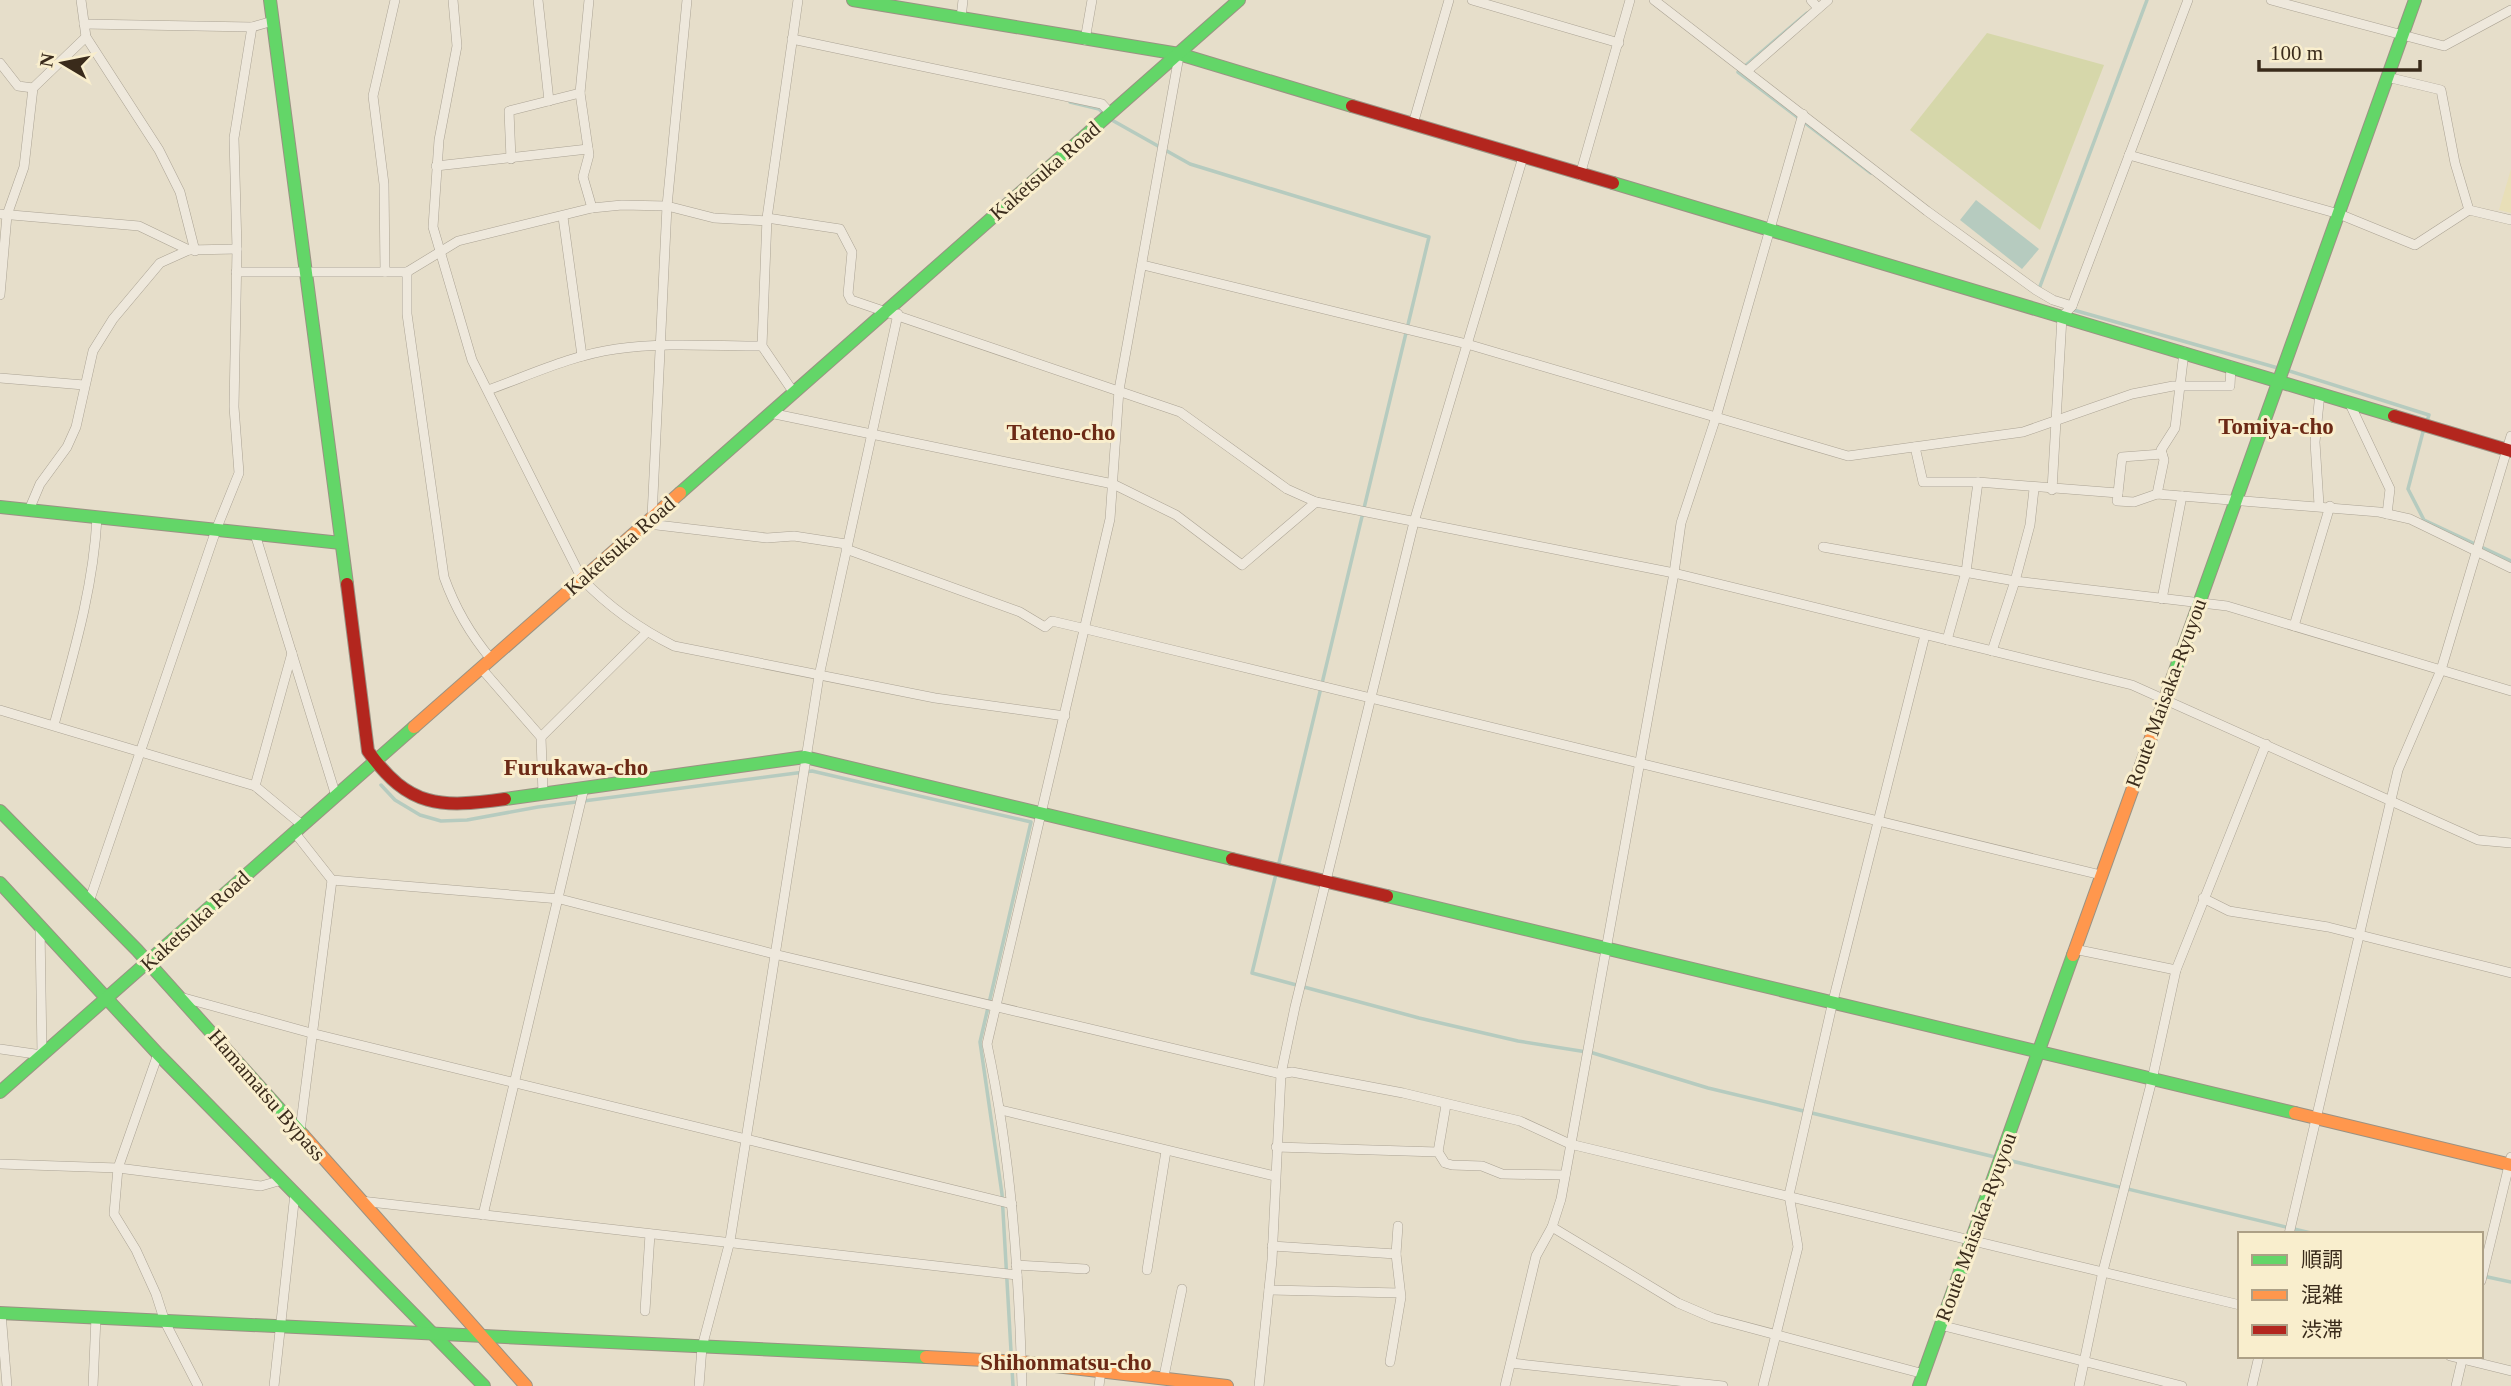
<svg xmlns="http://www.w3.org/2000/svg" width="2511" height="1386" font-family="'Times New Roman','Noto Sans JP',serif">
<rect width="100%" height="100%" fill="#e6deca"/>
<path fill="#e8dfb8" d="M2511,169v44l-12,-3z"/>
<path fill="#d6d7aa" d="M1987,33l117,32 -64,165 -130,-100z"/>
<path fill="#b6cbbf" d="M1976,200l63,49 -17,20 -62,-49z"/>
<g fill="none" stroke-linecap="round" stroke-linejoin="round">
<g stroke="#b6cbbf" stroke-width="3.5">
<path d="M1807,13l-69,59 133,101"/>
<path d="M1070,102l29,7 5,5"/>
<path d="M1110,119l80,45 239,73 -151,630"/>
<path d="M2039,289l108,-289"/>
<path d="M2070,309l208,59"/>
<path d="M2286,370l143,45 -2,6"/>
<path d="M2424,428l-16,61 16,31 87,41"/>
<path d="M381,785l14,15 25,15 21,6 26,-1 71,-13 274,-36 219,51 -51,220 22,152 11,192"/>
<path d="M1276,874l-24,99 167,45 99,23 75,12 115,35 607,146"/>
<path d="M2483,1276l28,6"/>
</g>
<g stroke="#aba394" stroke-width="10">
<g id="street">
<path d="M81,0l5,37 73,113 21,42 15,59"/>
<path d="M453,0l4,46 -18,94 -6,87 39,133 110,219c28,29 56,49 92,67l261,52 130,18"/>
<path d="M538,0l11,101"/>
<path d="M589,0l-9,93 9,62 -6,22 9,31"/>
<path d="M687,0l-20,206 -15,311 5,8 110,13 27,-2 52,8"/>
<path d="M1472,0l147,43"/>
<path d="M1654,0l273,211 109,79 17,10 19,6"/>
<path d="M1811,0l7,8"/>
<path d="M2271,0l173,46 67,-36"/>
<path d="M961,18l2,-18"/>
<path d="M84,24l168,3 21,-6"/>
<path d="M792,39l310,65 9,10"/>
<path d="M1085,40l7,-40"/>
<path d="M0,63l18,23 15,2"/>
<path d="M1748,70l80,-70"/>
<path d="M2387,77l54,13 14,73 14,47"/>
<path d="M1413,124l36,-124"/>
<path d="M2129,155l210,59 76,31 54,-35 42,10"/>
<path d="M511,159l-2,-48 71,-18"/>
<path d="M436,166l152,-17"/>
<path d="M1580,175l50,-175"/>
<path d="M0,214l139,12 50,24 48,-1"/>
<path d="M563,217l19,139"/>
<path d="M767,218l73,11 12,23 -4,42 3,6 329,112 107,77 29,13 358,71 458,112 346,155 33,3"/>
<path d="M1143,265l324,79 381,112 175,-24 109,-38 41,-8h57l1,-20"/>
<path d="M236,272h171l51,-31 134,-33 30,-3 45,1 47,12 53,3"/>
<path d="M385,272l-1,-88 -11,-88 22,-96"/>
<path d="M407,272v42l37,263c11,31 26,57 47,82"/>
<path d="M0,295l7,-80 17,-48 9,-79 53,-51"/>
<path d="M0,378l84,7"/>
<path d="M488,390c42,-15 84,-35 128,-41 48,-7 98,-3 146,-3"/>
<path d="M794,393l-32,-47 5,-128 31,-218"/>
<path d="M2349,402l41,87 -3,25"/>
<path d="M770,413l343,71 63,31 66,50 74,-63"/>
<path d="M1915,447l8,35h55l140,11 -1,8 17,1 23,-8 222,18 31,7 101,49"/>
<path d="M2034,489l-4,36 -15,56 212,25 284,85"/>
<path d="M2052,490l10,-173 10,-11 116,-306"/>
<path d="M2118,493l4,-36 40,-3"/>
<path d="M2157,494l7,-34 -3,-10 14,-22 9,-76"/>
<path d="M2319,505l-4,-63 5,-49"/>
<path d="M29,510l11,-26 27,-37 9,-20 17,-76 20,-32 47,-56 29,-13"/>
<path d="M255,534l81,262"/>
<path d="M1823,547l192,34 -23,70"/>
<path d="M846,549l174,63 25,15 7,-6 34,8 1015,246"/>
<path d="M2162,599l20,-103"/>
<path d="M2294,626l36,-120"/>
<path d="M1947,640l19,-68 12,-90"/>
<path d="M481,668l60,69 2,57"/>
<path d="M0,710l255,76 47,39"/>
<path d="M54,725c19,-70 39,-134 43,-207"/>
<path d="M541,737l106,-105"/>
<path d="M255,786l37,-133"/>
<path d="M295,833l37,47 228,19 214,55 507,120 11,-2 111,21 117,28 50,23 670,161"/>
<path d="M2203,898l26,13 99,16 183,46"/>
<path d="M90,899l126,-369 23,-57 -5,-66 3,-158 -3,-111 18,-111"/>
<path d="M2074,949l102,21"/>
<path d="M184,998l127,35 701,171"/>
<path d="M0,1049l42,6 -2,-128"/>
<path d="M158,1054l-40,114 -4,46 22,36 20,44 9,28 33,64"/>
<path d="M1001,1110l274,66"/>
<path d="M300,1131l32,-251"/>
<path d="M1276,1147l162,5 7,11 7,2 30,1 20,8 63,1"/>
<path d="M1438,1152l8,-47"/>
<path d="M0,1164l118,4 143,18 21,-6"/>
<path d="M361,1201l656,74"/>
<path d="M483,1215l101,-427"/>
<path d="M1552,1227l126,76 35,15 211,56"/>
<path d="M2289,1234l109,-464 43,-100 70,-234"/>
<path d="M1272,1246l124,8"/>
<path d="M1016,1265l69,4"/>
<path d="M1147,1270l19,-119"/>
<path d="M2481,1281l30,-124"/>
<path d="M1269,1290l131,3"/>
<path d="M645,1311l5,-77"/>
<path d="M1,1313l6,73"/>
<path d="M1940,1325l242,61"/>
<path d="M2450,1356l61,15"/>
<path d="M1390,1362l11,-65 -5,-43 2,-28"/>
<path d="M1511,1363l212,23"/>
<path d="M1164,1376l18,-87"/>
<path d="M93,1386l3,-69"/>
<path d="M274,1386l21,-193"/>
<path d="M699,1386l3,-39 28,-106 89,-565 79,-362"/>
<path d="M1022,1386c-3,-115 -11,-230 -35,-342l123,-525 9,-129 60,-334"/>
<path d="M1099,1386l2,-16"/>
<path d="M1259,1386l13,-126 9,-186 14,-67 119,-485 109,-365"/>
<path d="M1505,1386l31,-130 16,-29 9,-28 113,-626 7,-50 35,-106 87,-303"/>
<path d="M1763,1386l35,-139 -9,-52 44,-194 92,-366"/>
<path d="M2079,1386l24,-115 49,-191 24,-110 90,-226"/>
<path d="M2252,1386l7,-30"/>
<path d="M2456,1386l7,-30"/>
</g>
</g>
<g stroke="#9a9283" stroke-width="14">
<g id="fast">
<path d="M270,0l77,584"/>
<path d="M853,0l326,54 173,52"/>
<path d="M1613,183l781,233"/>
<path d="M680,493l559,-493"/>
<path d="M0,507l341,36"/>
<path d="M2167,693l248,-693"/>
<path d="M505,799l300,-42 427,102"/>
<path d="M0,811l137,139 166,185"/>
<path d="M0,883l158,171 326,332"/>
<path d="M1387,896l908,217"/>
<path d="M0,1092l414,-365"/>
<path d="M0,1313l926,44"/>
<path d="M1919,1386l154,-431"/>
</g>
</g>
<g stroke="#9a9283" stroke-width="14">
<g id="slow">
<path d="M414,727l266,-234"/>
<path d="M2073,955l94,-262"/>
<path d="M2295,1113l216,52"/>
<path d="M303,1135l223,251"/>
<path d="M926,1357l95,5 206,24"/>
</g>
</g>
<g stroke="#9a9283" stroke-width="14">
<g id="jam">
<path d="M1352,106l261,77"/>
<path d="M2394,416l117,35"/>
<path d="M347,584l21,167c41,57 72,57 137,48"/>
<path d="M1232,859l155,37"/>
</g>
</g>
<use href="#street" stroke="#eee8dc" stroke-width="9"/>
<use href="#fast" stroke="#63d668" stroke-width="12"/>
<use href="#slow" stroke="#ff974d" stroke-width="12"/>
<use href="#jam" stroke="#b3261e" stroke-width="12"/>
</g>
<g text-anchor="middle" stroke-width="6" stroke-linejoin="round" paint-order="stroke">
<g font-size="21" fill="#3a2b1b" stroke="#f9eecd">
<text transform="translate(1045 171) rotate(-41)" y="7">Kaketsuka Road</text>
<text transform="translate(620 546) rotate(-41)" y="7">Kaketsuka Road</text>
<text transform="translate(2166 693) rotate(-70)" y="7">Route Maisaka-Ryuyou</text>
<text transform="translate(195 921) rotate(-42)" y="7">Kaketsuka Road</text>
<text transform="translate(267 1095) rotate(49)" y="7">Hamamatsu Bypass</text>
<text transform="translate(1976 1227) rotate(-70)" y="7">Route Maisaka-Ryuyou</text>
</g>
<g font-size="23" font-weight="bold" fill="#6c2915" stroke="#f9eecd">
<text x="2276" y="434">Tomiya-cho</text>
<text x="1061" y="440">Tateno-cho</text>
<text x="576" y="775">Furukawa-cho</text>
<text x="1066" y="1370">Shihonmatsu-cho</text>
</g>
</g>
<rect x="2238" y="1232" width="245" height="126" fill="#f9eecd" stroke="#ada086" stroke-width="2"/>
<rect x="2252" y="1255" width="35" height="10" fill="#63d668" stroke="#ada086" stroke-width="2"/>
<text x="2301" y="1267" font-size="21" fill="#3a2b1b">順調</text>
<rect x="2252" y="1290" width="35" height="10" fill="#ff974d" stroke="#ada086" stroke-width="2"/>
<text x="2301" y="1302" font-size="21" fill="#3a2b1b">混雑</text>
<rect x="2252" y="1325" width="35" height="10" fill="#b3261e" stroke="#ada086" stroke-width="2"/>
<text x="2301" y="1337" font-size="21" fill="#3a2b1b">渋滞</text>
<g transform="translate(63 63) rotate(280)" stroke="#f9eecd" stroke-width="5" paint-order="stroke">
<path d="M0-5L12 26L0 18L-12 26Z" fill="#3a2b1b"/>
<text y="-10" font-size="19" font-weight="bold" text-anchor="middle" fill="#3a2b1b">N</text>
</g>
<path d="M2259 60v10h161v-10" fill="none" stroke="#3a2b1b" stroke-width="3.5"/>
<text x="2270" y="60" font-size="21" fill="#3a2b1b" stroke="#f9eecd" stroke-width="5" paint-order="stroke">100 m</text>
</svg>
